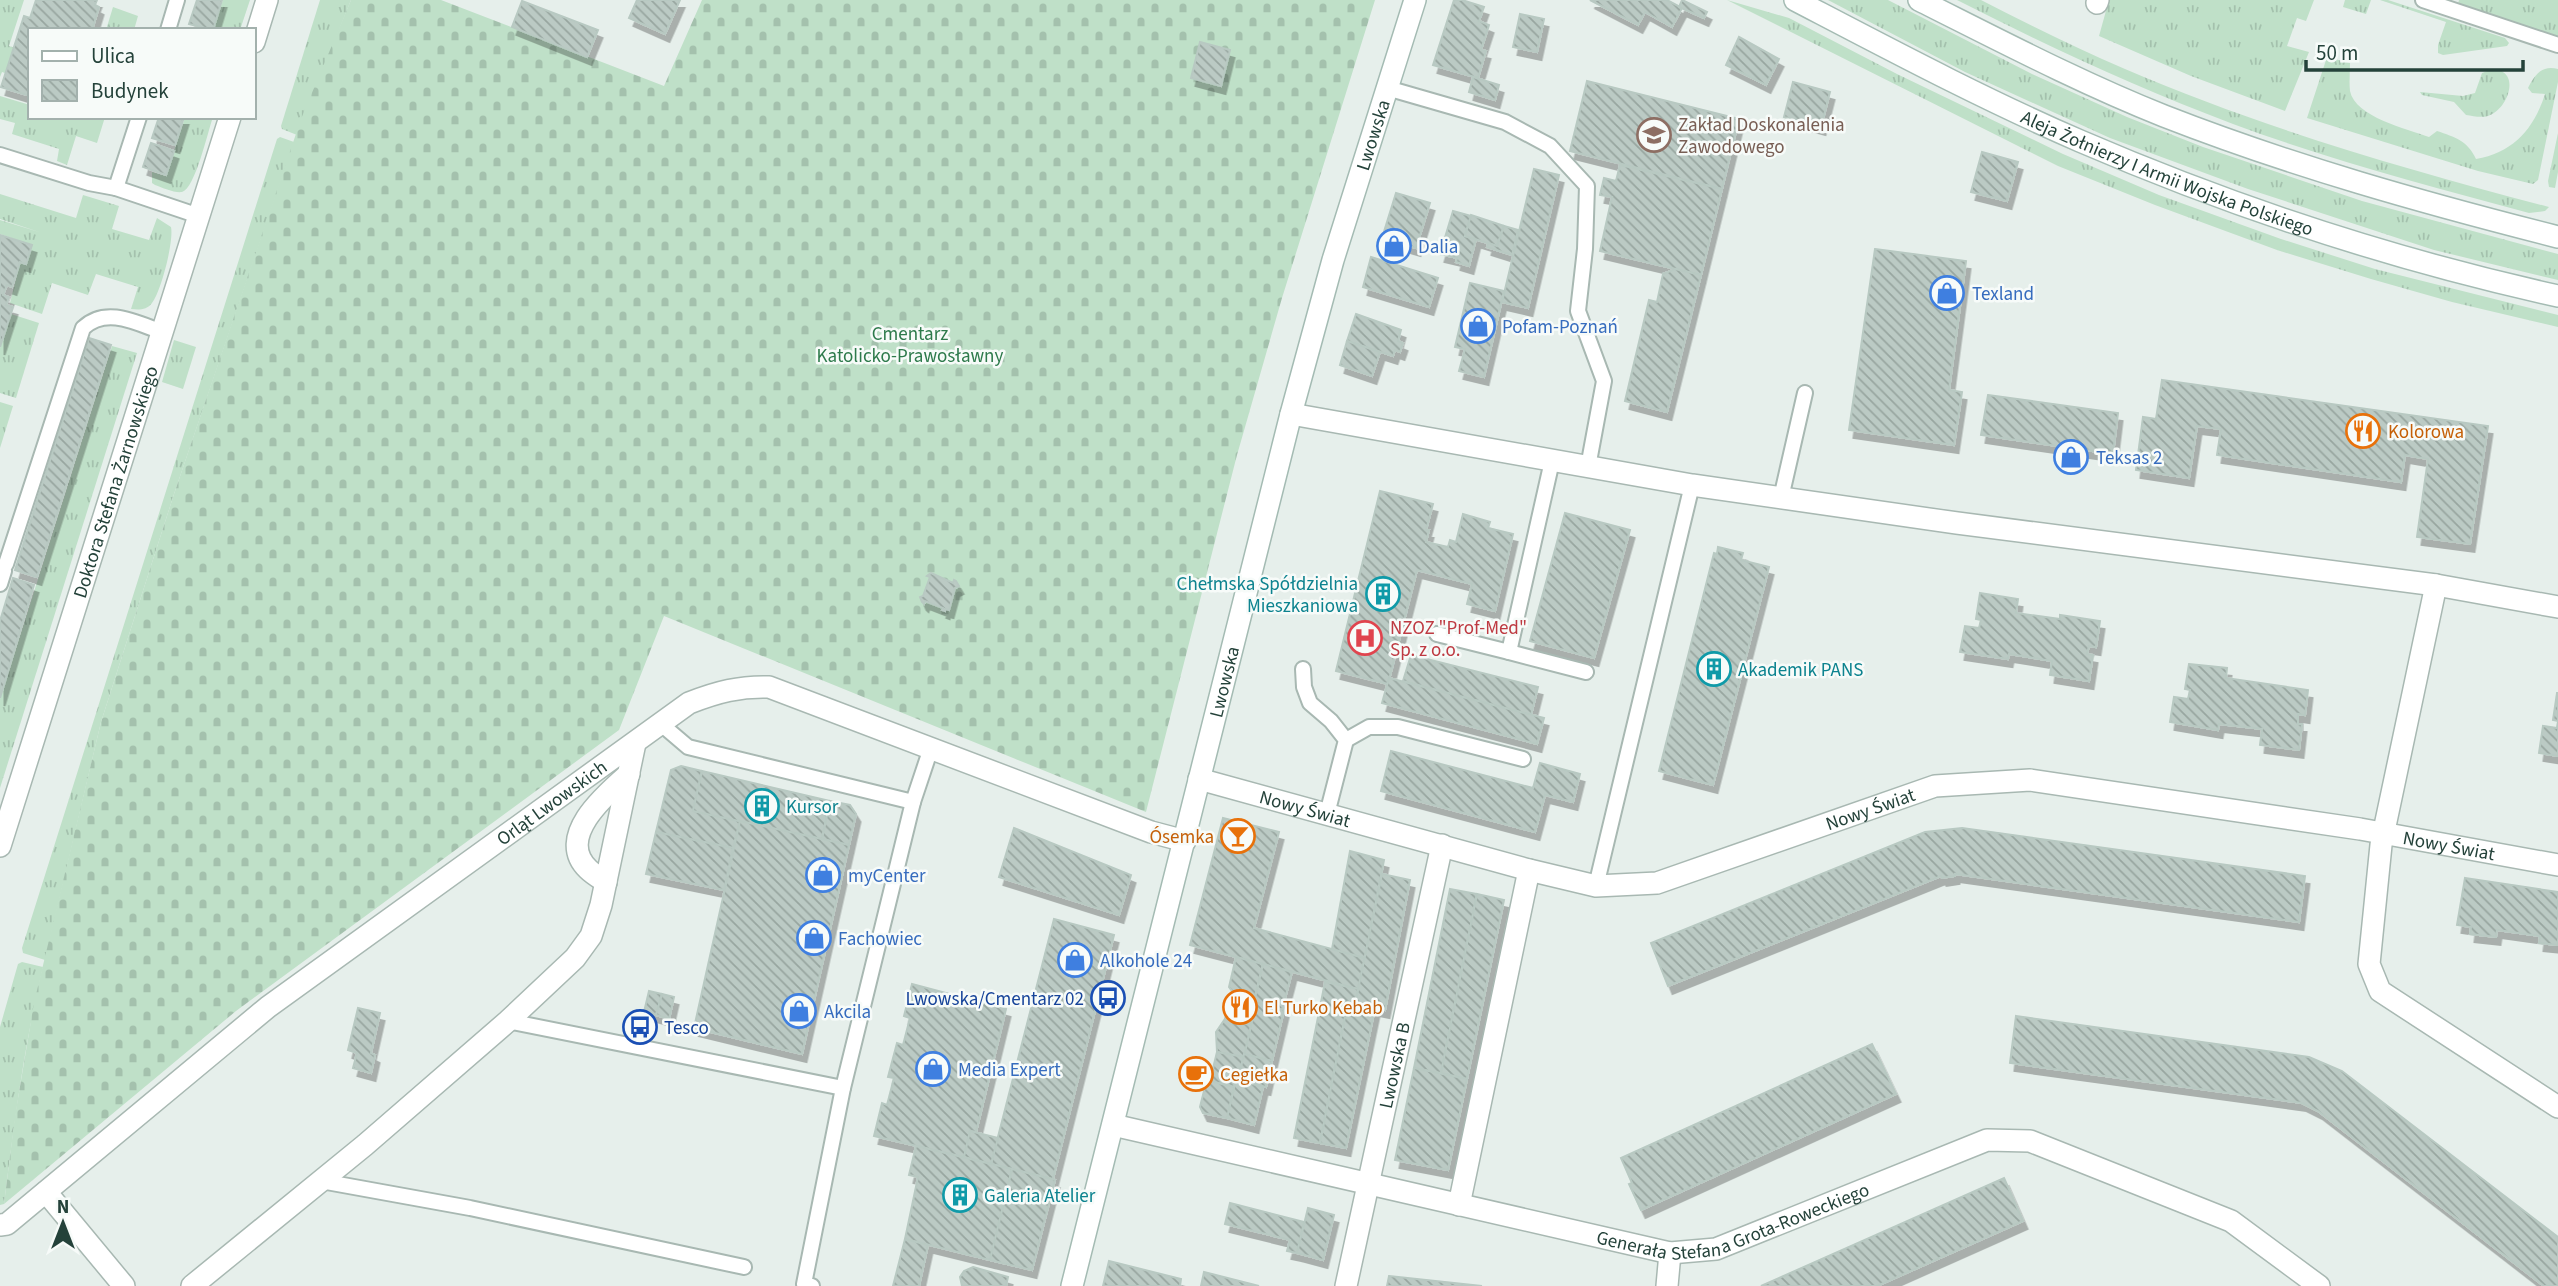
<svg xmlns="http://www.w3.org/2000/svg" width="2558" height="1286" font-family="'Source Sans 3',sans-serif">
<defs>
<pattern id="grass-tufts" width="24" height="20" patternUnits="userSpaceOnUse" patternTransform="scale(1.75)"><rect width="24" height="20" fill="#bfe0c8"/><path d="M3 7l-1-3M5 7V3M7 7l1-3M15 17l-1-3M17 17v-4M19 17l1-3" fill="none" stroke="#a4c1ad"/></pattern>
<pattern id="cemetery-stones" width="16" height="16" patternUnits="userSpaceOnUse" patternTransform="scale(1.75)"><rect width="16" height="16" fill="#bfe0c8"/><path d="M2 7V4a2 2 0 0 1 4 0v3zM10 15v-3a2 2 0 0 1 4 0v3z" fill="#a4c1ad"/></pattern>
<pattern id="building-back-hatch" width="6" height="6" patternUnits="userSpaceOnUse" patternTransform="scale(1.75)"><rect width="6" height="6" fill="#bbcac4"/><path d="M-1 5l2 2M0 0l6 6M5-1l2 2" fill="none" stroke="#98a6a0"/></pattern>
<filter id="shadow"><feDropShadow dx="4.5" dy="8" stdDeviation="0" flood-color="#0004"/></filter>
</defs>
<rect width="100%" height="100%" fill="#e6efeb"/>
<g fill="url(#grass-tufts)">
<path d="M0,0h24l-15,46 10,3 -8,26 -9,-3 -2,5z"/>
<path d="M223,0h27l-10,30h-27z"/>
<path d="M320,0h31l-54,135 -15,-6 -1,-3z"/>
<path d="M1727,0l62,18 108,56 166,80 96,41 122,44 94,30 183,46v12l-106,-25 -81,-23 -94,-29 -122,-45 -97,-39z"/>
<path d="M1828,0h60l144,74 95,43 76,30 159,54 196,53v26l-124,-30 -186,-61 -138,-51 -145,-66z"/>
<path d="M1957,0h24c47,24 95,48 144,69 137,59 280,100 424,138l-4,4 -16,2c-99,-27 -199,-53 -296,-89 -95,-36 -186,-78 -276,-124z"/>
<path d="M2109,0h205l-8,21 -9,-3 -10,28 22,6 -24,59 -94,-35 -92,-40z"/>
<path d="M2345,0h26l-5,14 -23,-7z"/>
<path d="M2380,0h8l117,38 4,5 -2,3 -64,9 -5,-2v-8l8,-23z"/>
<path d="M2459,0h99v37l-100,-33z"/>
<path d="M113,7l25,9 -4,14h-28z"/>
<path d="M2327,57l23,6c0,9 -1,19 0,28 5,26 57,38 79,46l8,-6c18,6 31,10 39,28 37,-6 58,-30 69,-65l-13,-1 -4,-5c7,-14 14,-23 30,-19v13l-20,98 -5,4 -55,-13 -171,-53z"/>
<path d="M2493,69c29,2 15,41 -5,47 -7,2 -15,0 -22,-1l-12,-13 -32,-7 -2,-3 43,4 12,-3 7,-20z"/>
<path d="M0,96l30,9v12h41l7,2 1,-2h26l-8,26 -21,-7 -9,29 -10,-4 2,-12 -47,-15 3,-11 -15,-4z"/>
<path d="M185,117h28c-5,14 -18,72 -31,75 -8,1 -19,-4 -27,-7l-3,-2v-11l14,4z"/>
<path d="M2558,133v39l-3,16 -6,-1 -1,-6z"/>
<path d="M280,137l14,5 -120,352 -73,228 -56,238 -22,-7 -1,-5 255,-809z"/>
<path d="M0,194l76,24 7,-23 36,11 -7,23 37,11 8,-22 14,9c3,14 -10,65 -19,76 -5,7 -13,7 -21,6l7,-22 -42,-13 -8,21 -36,-12 -10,31 -32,-11 10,-40 6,2 6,-20 -32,-11v-14l39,12 -39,-13z"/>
<path d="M11,314l28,9 -23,75 -16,-5v-45z"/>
<path d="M174,340l22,7 -13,42 -21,-7z"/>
<path d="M112,346l25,7 -137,435v-89z"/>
<path d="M0,402l13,4 -13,42z"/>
<path d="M22,962l21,5c-19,78 -29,158 -39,237l-4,1v-178l18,-63z"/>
</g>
<path fill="url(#cemetery-stones)" d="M351,0h90l223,86 38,-86h673l-93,298 -45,157 -91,357 -482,-196 -45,114 -383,281 -232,193 11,-88 19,-113 67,-281 73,-228 127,-375z"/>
<g fill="url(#building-back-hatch)" stroke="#b8c9c2" stroke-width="2" filter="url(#shadow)">
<path d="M36,0h61l-2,5 4,2 -7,23h-62v66l-29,-9 23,-71 6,2z"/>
<path d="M197,0h25l-9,30 -24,-6z"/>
<path d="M637,0h43l-15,34 -36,-16z"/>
<path d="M1454,0h8l22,7 -5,14 10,4 -8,25 5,1 -8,27 -45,-13z"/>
<path d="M1590,0h77l15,8 -10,19 -27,-15 -7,13z"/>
<path d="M1682,0l25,12 -3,6 -25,-11z"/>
<path d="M522,1l76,29 -11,27 -75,-30z"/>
<path d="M1520,14l24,5 -7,33 -24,-5z"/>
<path d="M1739,37l40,22 -13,26 -40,-20z"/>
<path d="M1200,42l30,8 -9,36 -30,-8z"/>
<path d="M1473,77l26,8 -4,15 -26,-8z"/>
<path d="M1587,81l152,38 -17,70 -152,-38z"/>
<path d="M1793,82l37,10 -9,35 -37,-10z"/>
<path d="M159,117h25l-9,28 -23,-7z"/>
<path d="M151,143l23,8 -8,24 -23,-8z"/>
<path d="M1982,152l36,10 -11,39 -36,-9z"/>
<path d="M1620,165l102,24 -21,86 -101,-24 12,-54 -12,-2 4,-17 12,3z"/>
<path d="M1534,169l25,6 -31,133 -26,-6z"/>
<path d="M1396,193l34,10 -14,45 -34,-10z"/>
<path d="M1453,211l18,5 -6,20 11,3 -7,27 -13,-4 1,-4 -17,-4z"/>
<path d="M1471,215l33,11 -7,20 -32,-10z"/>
<path d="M1504,226l14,4 -6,25 -25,-8 1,-4 9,3z"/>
<path d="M0,235l32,10 -6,19 -6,-2 -8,25 -5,-2 -4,10 6,2 -3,8 7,2 -13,40z"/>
<path d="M1875,249l91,12 -17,129 13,2 -8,53 -105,-15z"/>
<path d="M1371,257l67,21 -9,29 -66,-20z"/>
<path d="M1675,269l26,6 -34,137 -42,-11 24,-101 8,2 6,-28z"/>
<path d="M1470,283l34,8 -20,86 -25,-6 6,-22 -10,-2z"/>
<path d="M1356,314l45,16 -3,11 5,2 -3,9 -5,-2 -2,6 -46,-15z"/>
<path d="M89,338l22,7 -74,232 -22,-7z"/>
<path d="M1347,341l33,11 -8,24 -32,-11z"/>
<path d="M2162,380l326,46 -18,118 -53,-7 11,-78 -23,-4 -4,27 -184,-27 4,-26 -24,-3 -8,52 -53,-8 7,-53 13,2z"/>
<path d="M1988,395l130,18 -5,41 -132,-19z"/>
<path d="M1380,491l53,13 -7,26h3l-3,12 22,5 2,-7 6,2 7,-28 27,8 -2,6 25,6 -18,77 -28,-7 5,-20 -55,-14 -29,114 -52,-13z"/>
<path d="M1565,513l65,17 -36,128 -64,-17z"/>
<path d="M1718,547l25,6 -2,7 28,7 -56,218 -54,-14 55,-218 3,1z"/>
<path d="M931,573l22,10 1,-3 2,1 3,5 -4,2 -6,22 -4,-1v2l-3,-1 1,-2 -18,-7 -1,3 -2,-2 -2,-5 3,-1 7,-19 -3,-1z"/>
<path d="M13,578l21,7 -34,113v-77z"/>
<path d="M1980,593l38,6 -2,14 44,6v-4l40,6 -4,26 -7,-1 -2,8 6,1 -4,26 -39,-6 2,-14 -43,-7 -1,5 -48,-7 5,-26 14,2 2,-8 -5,-1z"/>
<path d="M1411,655l127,32 -7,28 -128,-34z"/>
<path d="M2189,664l38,4 -1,10 82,12 -3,25 -7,-1v10h4l-3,26 -39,-5 2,-16 -43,-5 -1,6 -48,-8 4,-25 14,2 2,-9 -5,-1z"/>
<path d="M1389,678l155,40 -7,26 -155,-41z"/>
<path d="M2557,693h1v28l-5,-1z"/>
<path d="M2558,722v34l-19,-3 4,-27 14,2z"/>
<path d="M1391,751l142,37 7,-25 40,11 -7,28 -28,-7 -10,37 -154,-41z"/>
<path d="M681,766l21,5 -9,40 47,10 -7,27 -77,-16 15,-62z"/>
<path d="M702,771l128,30 -8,38 -129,-28z"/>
<path d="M830,801l20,4 6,9 -7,31 -27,-6z"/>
<path d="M1223,818l56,14 -25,96 111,30 -7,31 -168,-44z"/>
<path d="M740,821l109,24 -47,209 -108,-26z"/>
<path d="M1014,828l117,47 -12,40 -120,-38z"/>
<path d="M1962,828l343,48 -6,46 -344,-48v2l-13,2 -1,-2 -273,110 -17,-43 274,-111z"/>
<path d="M656,832l77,16 -9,42 -78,-16z"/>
<path d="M1350,851l34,9 -19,98 -33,-9z"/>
<path d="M1382,874l28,6 -25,130 -30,-6z"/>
<path d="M2465,878l93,14v53l-19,-2 1,-7 -43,-6 -1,7 -26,-3 1,-7 -14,-2z"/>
<path d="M1450,889l27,5 -36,179 -27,-5z"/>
<path d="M1477,894l27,6 -37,179 -26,-6z"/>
<path d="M1054,919l60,16 -61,244 -62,-15z"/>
<path d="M1236,957l27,7 -8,32 -23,-5 -3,-4z"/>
<path d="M1263,964l29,8 -10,38 -28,-8z"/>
<path d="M1325,982l33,7 -3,15 -7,-2 -28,141 -26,-5z"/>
<path d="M912,984l94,25 -30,123 -6,-1 -6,26 -90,-21 8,-33 5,2 7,-27 -6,-1 9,-34 6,2 7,-27 -6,-2z"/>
<path d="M649,991l13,3 -6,21 -12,-3z"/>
<path d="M1232,991l23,5 -2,8 3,1 -5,20 -26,-6z"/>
<path d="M662,994l12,3 -5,22 -13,-4z"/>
<path d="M1254,1002l30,8 -12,51 -28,-7 12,-49z"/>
<path d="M1348,1002l27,6 -29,140 -26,-5z"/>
<path d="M358,1008l22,5 -9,40 4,2 -4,18 -18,-5 4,-15 -9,-3z"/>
<path d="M2016,1016l293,41 33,14 216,166v49h-14l-226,-175 -16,-8 -292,-40z"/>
<path d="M1225,1019l26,6 -7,32 -27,-5 -1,-20z"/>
<path d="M1872,1044l24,50 -255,116 -12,-26 3,-1 -11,-25z"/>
<path d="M1217,1052l27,5 -6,23 -2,-1 -2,8 -24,-6z"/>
<path d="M1244,1054l28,7 -6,26 -28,-7z"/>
<path d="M1414,1068l53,11 -19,91 -53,-10z"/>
<path d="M1236,1079l27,8 -9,38 -27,-7z"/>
<path d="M1210,1081l24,6 -7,31 -24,-5 -3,-6 6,-24z"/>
<path d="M970,1131l28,7 -7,26 -27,-7z"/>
<path d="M916,1146l96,23 -22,91 -85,-21 13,-62 -9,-2z"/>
<path d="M1012,1169l43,11 -23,90 -42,-10z"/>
<path d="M2004,1178l19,43 -146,65h-116z"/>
<path d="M1230,1203l74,19 -7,31 -10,-2 3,-11 -65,-16z"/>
<path d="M1308,1208l26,7 -11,45 -26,-7z"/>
<path d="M905,1239l23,6 -9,41h-26z"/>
<path d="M1109,1261l72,18 -1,7h-77z"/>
<path d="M973,1267l35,10 -2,9h-44l-2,-9 4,-6z"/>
<path d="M1204,1272l55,14h-58z"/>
<path d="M1389,1276l93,10h-95z"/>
</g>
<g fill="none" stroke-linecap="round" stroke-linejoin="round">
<g stroke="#a8b8b2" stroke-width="18">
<g id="lane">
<path d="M2423,0l135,45"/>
<path d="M168,30l9,-30"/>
<path d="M1387,88l118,34 45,24 37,40 -2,63 -7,62 26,70 -16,86"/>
<path d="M139,117l-23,71 83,28"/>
<path d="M0,155l89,28 27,5"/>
<path d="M1781,498l24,-105"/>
<path d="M6,564l77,-236c23,-22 54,-5 79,4"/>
<path d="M0,584l4,-13"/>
<path d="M1437,634l72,18 43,-191"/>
<path d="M1509,652l77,20"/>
<path d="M1303,669l1,18 6,16 21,18 15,19 -19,74"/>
<path d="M661,724l27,23 225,55"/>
<path d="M1346,740l23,-13h29l125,32"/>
<path d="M1596,886l96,-401"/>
<path d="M508,1021l335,67"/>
<path d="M321,1181l149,27 274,59"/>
<path d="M812,1286l-8,-2 39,-196 70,-286 18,-54"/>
</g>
</g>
<g stroke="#a8b8b2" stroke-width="24">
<g id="street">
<path d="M2097,3l1,-3"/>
<path d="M254,42l13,-42"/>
<path d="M1291,414l401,71 265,38 479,62 122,22"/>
<path d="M2436,585l-55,260 -12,119 11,27 178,116"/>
<path id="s1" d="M1199,779l330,91 67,16 61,-3 278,-97 95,-6 330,49 198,36"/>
<path id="s2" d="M0,846l230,-729"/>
<path d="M606,882c-6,-4 -13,-8 -18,-13 -33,-32 18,-75 41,-95"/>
<path id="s3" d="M1113,1125l557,128 46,-4 271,-109 43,1 201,80 88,65"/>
<path d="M46,1192l78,94"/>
<path d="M1459,1205l70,-335"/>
<path id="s4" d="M0,1225l7,-1 261,-217 421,-304c28,-11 51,-17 80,-16l382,145 34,9"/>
<path d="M192,1286l173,-141 143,-124 67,-63 16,-22 10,-31 34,-162"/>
<path id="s5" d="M1346,1286l96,-441"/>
<path d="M1667,1286l3,-33"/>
</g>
</g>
<g stroke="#a4bbb3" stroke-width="24">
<g id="secondary">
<path id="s6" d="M1795,0c94,49 188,99 285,141 153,66 315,119 478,155"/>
<path d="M1919,0c80,40 162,83 245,116 128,50 260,87 394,121"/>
<path id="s7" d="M1072,1286l219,-872 42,-154 82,-260"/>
</g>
</g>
<use href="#lane" stroke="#fff" stroke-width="14"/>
<use href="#street" stroke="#fff" stroke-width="21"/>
<use href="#secondary" stroke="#fff" stroke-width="21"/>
</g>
<defs>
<g id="university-ring" transform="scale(1.75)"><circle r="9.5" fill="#f7fbf9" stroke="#8d6e63" stroke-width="1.5"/><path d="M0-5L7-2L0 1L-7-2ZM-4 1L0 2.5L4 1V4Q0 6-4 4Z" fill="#8d6e63"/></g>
<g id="shop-ring" transform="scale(1.75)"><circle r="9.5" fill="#f7fbf9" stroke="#3f7fe0" stroke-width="1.5"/><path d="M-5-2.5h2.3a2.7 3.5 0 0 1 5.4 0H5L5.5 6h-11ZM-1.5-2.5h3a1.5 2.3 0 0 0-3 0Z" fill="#3f7fe0"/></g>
<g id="restaurant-ring" transform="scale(1.75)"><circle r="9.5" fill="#f7fbf9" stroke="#e8710a" stroke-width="1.5"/><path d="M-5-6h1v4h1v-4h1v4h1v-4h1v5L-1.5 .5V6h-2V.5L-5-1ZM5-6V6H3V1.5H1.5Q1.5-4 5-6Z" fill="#e8710a"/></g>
<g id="building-ring" transform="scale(1.75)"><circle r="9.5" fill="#f7fbf9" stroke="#0f9aa8" stroke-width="1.5"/><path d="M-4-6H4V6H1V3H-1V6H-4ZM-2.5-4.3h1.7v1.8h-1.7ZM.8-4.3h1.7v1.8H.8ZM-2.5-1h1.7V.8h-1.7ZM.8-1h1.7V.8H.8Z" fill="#0f9aa8"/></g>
<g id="hospital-ring" transform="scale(1.75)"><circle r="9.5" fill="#f7fbf9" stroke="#e0444e" stroke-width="1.5"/><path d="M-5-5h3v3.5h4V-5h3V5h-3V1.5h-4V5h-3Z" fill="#e0444e"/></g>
<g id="bar-ring" transform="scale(1.75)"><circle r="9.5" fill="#f7fbf9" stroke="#e8710a" stroke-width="1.5"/><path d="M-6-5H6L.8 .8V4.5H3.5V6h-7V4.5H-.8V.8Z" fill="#e8710a"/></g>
<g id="bus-ring" transform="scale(1.75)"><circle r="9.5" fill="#f7fbf9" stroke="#1a4fb4" stroke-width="1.5"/><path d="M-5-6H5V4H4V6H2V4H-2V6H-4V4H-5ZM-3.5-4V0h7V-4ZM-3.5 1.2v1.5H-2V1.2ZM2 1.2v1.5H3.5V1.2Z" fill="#1a4fb4"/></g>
<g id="cafe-ring" transform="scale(1.75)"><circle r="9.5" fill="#f7fbf9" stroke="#e8710a" stroke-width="1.5"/><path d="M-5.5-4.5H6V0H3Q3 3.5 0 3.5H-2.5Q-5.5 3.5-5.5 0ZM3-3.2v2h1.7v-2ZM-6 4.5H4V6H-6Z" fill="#e8710a"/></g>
</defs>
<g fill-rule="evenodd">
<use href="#university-ring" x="1654" y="135"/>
<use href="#shop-ring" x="1394" y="246"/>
<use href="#shop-ring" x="1947" y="293"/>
<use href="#shop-ring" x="1478" y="326"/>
<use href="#restaurant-ring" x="2363" y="431"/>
<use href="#shop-ring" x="2071" y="457"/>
<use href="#building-ring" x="1383" y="594"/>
<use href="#hospital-ring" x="1365" y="638"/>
<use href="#building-ring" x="1714" y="669"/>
<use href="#building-ring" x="762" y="806"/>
<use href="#bar-ring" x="1238" y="836"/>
<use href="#shop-ring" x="823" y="875"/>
<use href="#shop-ring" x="814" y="938"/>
<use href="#shop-ring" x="1075" y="960"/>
<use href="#bus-ring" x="1108" y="998"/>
<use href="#restaurant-ring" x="1240" y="1007"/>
<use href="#shop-ring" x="799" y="1011"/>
<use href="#bus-ring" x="640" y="1027"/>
<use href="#shop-ring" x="933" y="1069"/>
<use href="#cafe-ring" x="1196" y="1074"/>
<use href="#building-ring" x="960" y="1195"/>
</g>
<g text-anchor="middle" stroke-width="5" stroke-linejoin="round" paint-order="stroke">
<g font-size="19" fill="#785e54" stroke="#f7fbf9" text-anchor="start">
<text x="1678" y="131">Zakład Doskonalenia<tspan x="1678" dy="22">Zawodowego</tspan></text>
</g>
<g font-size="19" fill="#24423a" stroke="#f7fbf9">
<text dy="7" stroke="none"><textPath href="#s7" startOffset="1190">Lwowska</textPath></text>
<text dy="7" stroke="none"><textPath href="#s6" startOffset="411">Aleja Żołnierzy I Armii Wojska Polskiego</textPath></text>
<text dy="7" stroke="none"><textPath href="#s2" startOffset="382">Doktora Stefana Żarnowskiego</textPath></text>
<text dy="7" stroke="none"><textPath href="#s7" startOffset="623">Lwowska</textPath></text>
<text dy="7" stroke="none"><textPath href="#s4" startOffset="696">Orląt Lwowskich</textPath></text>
<text dy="7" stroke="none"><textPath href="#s1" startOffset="110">Nowy Świat</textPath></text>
<text dy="7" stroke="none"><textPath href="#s1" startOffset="698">Nowy Świat</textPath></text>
<text dy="7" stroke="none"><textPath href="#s1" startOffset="1286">Nowy Świat</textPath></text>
<text dy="7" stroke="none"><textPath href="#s5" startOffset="226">Lwowska B</textPath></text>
<text dy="7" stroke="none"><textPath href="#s3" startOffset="639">Generała Stefana Grota-Roweckiego</textPath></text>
</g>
<g font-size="19" fill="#366cbe" stroke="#f7fbf9" text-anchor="start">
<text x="1418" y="253">Dalia</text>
<text x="1972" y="300">Texland</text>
<text x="1502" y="333">Pofam-Poznań</text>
<text x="2096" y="464">Teksas 2</text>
<text x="848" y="882">myCenter</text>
<text x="838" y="945">Fachowiec</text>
<text x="1100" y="967">Alkohole 24</text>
<text x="824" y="1018">Akcila</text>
<text x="958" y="1076">Media Expert</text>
</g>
<g font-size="19" fill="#2d7a4b" stroke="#f7fbf9">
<text x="910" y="340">Cmentarz<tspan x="910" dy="22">Katolicko-Prawosławny</tspan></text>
</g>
<g font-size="19" fill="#c56008" stroke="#f7fbf9" text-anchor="start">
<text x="2388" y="438">Kolorowa</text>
<text x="1214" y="843" text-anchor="end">Ósemka</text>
<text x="1264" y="1014">El Turko Kebab</text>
<text x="1220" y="1081">Cegiełka</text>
</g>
<g font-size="19" fill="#0d838f" stroke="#f7fbf9" text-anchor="start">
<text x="1358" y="590" text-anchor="end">Chełmska Spółdzielnia<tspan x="1358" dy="22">Mieszkaniowa</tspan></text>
<text x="1738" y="676">Akademik PANS</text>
<text x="786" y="813">Kursor</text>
<text x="984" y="1202">Galeria Atelier</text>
</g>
<g font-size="19" fill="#be3a42" stroke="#f7fbf9" text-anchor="start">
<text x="1390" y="634">NZOZ "Prof-Med"<tspan x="1390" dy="22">Sp. z o.o.</tspan></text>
</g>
<g font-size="19" fill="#164399" stroke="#f7fbf9" text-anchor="end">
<text x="1084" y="1005">Lwowska/Cmentarz 02</text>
<text x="664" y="1034" text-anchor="start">Tesco</text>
</g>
</g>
<rect x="28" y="28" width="228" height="91" fill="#f7fbf9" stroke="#a3b1ad" stroke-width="2"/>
<rect x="42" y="51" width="35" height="10" fill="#ffffff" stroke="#a3b1ad" stroke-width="2"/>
<text x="91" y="63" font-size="21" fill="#24423a">Ulica</text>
<rect x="42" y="80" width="35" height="21" fill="url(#building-back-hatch)" stroke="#a3b1ad" stroke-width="2"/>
<text x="91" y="98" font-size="21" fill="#24423a">Budynek</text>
<g transform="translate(63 1223)" stroke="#f7fbf9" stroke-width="5" paint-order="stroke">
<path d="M0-5L12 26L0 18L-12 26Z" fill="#24423a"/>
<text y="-10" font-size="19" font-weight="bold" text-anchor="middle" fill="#24423a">N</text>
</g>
<path d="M2306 60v10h217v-10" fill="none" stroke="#24423a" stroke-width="3.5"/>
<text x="2316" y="60" font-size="21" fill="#24423a" stroke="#f7fbf9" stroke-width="5" paint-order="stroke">50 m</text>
</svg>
